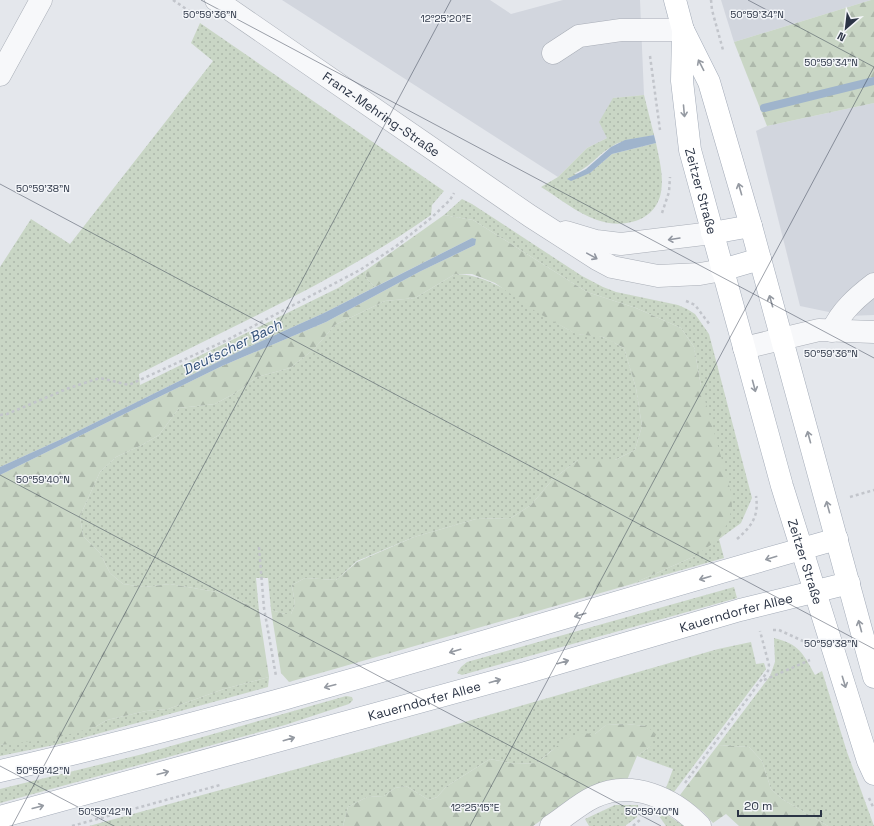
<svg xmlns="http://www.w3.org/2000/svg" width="874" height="826" font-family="'Space Grotesk',sans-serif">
<defs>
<pattern id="green-dots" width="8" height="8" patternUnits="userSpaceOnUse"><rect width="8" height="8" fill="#c9d6c5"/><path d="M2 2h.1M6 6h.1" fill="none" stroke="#adb8ab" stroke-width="1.8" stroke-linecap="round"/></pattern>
<pattern id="forest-firs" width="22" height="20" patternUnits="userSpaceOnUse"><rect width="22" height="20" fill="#c9d6c5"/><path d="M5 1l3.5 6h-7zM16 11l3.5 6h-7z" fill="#adb8ab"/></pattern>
</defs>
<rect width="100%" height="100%" fill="#e4e7ec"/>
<g fill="#d2d6de">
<path d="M282,0h208l21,14 52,-14h77l4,95 -31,3 -6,40 -20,10 -29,29z"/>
<path d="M721,0h150l-137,42z"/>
<path d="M874,103v212l-26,1 -48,-10 -44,-175 11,-5z"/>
</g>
<g fill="url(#green-dots)">
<path d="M200,23l244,168 -12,14 -1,10c-91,64 -194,109 -292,159l1,11 198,-97 27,-17 2,8 8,8 -51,26 -82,37 -176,87 -66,30v-200l31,-48 39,25 143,-183 -22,-18z"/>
<path d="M644,95l10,40c-15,4 -30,3 -43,12 -15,9 -20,20 -38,27l17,-1 22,-19 44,-11c3,15 8,33 5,49 -5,30 -39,37 -64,28 -20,-7 -38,-22 -56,-33l17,-10 29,-29 20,-10 -8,-16 14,-24z"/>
<path d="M462,199l10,5 110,72 21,11 13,5 62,13 9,4 8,5 14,20 43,164 -11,25 -22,16 5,19 -92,26 63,-28 6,-170 -7,-39 -13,-19 -45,-20 -49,-16 -114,-72 -29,-5z"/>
<path d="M455,274c47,1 79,40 120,59 8,3 19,1 27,4 8,2 15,8 22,11l12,40 6,38 -7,24 -20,10h-37l-25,19 -22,26 -20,13 -35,1 -62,18 -57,24 -21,19 -31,-2 -13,7 3,20 -4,9h-6l-14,-4 -3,-32h-12l3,33 -31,-17 -58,-10 -26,3 -21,-3 -13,-11 -10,-20 -17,-17 -3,-20 20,-44 16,-15 26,-12 17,-10 20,-27 36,-4 22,-12 20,-15 33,-9 23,-18 22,-25 50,-24 30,-3z"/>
<path d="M734,587l3,11 -275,77 -5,-2 4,-6 6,-5z"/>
<path d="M774,638c25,6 29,15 41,37l7,-4 25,81 27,74h-46l-46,-27 -11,-10 -9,-28 -13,-14 -31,-2 52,-69 5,-14z"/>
<path d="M751,642l5,22 8,-1 2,6 -92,123 -8,-4 7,-19 -36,-13 14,-10 -5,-20 -20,-2 -20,1 -11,9h-14l-30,17 -14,12 -22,1 -25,-5 -43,27 -10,11 -8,3 -23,-14 -11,2 -11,8 -17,1 -19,10 -5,19h-254l306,-84 323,-93z"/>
<path d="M269,677l-1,10 -204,56 -64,13v-11l95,-18 12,-7 39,-9 22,-2 56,-20z"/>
<path d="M346,696l6,1 1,3 -4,4 -64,21 -285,78v-14l143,-35z"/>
<path d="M615,805h23l-1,12 -12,9h-36l-4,-7z"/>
<path d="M660,810l24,16h-18l-7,-10z"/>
</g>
<g fill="url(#forest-firs)">
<path d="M871,0h3v103l-107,23 -33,-84z"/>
<path d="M444,215l29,5 114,72 49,16 45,20 13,19 7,39 30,106 1,16 -4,14 -9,17 -24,17 -63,28 -343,98 -8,-9 -10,-63 14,4h6l4,-9 -3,-20 13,-7 31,2 21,-18 57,-25 62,-18 35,-1 20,-13 22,-26 25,-19h37l20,-10 7,-24 -6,-38 -12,-40 -21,-11 -27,-3 -38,-21 -43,-30 -23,-9h-17l-40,24 -30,3 -50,24 -22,25 -23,18 -33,9 -20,15 -22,12 -36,4 -20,27 -17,10 -26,12 -16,15 -20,44 3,20 17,17 10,20 13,11 21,3 26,-3 58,10 31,17 10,66 -45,12 -56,20 -22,2 -39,9 -12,7 -43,12 -52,6v-270l222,-109 104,-44 93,-50 56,-27 -3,-7 -97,49 -8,-8 -2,-8z"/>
<path d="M626,724l20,2 10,8 -5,12 -14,10 -10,24 -56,19 -38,27h-190l5,-19 19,-10 17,-1 11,-8 11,-2 23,14 8,-3 10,-11 43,-27 25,5 22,-1 30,-25 14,-5 14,1 11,-9z"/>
<path d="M718,745l31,2 13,14 9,28 11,10 46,27h-89l-13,-12 -13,9 -10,-11 -23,-17z"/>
</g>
<g fill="#9fb4cc">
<path d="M654,135l2,8 -44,11 -22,19 -19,8 -4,-2 19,-10 25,-22 14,-7z"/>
<path d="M472,238l4,1 -1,6 -56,27 -93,50 -104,44 -222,109v-8l66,-30 176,-87 82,-37z"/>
</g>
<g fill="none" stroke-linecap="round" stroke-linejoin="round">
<path stroke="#9fb4cc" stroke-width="8" d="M764,108l110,-27"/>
<g stroke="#a9aeb7" stroke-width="23">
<g id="minor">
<path id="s1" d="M216,0l314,216 67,43 15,8 46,9 42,-2 22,-4"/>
<path d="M553,53l26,-17 42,-6h62"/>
<path d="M0,75l41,-75"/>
<path d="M566,232l30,9 25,3 91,-11"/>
<path d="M832,331c9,-20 25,-34 42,-47"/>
<path d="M744,348l75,-18 55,2"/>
<path d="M551,826c14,-9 28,-22 43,-29 38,-18 79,1 106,29"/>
</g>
</g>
<g stroke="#a3abb8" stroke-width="23">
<g id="major">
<path d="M675,0l8,30 26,52 42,144 123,451"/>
<path id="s2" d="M683,30l-1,51 8,69 92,336 86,275 6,13"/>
<path d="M712,233l39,-7"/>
<path d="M722,270l38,-11"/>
<path d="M0,771c282,-64 558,-154 837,-232"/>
<path id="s3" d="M0,817l525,-144 215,-63 109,-27"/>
</g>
</g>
<g stroke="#c2c5cb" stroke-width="2.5" stroke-dasharray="3 3" stroke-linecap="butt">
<path d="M173,0l22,15"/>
<path d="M711,0l1,10 11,40"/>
<path d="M650,56l10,74"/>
<path d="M662,213l7,-21 1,-15"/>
<path d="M686,301l9,4 15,20"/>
<path d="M0,415l7,-1 62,-26 31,-10 29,7 98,-45 133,-70 35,-23 35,-28 20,-19 4,-7"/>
<path d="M850,497l24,-7"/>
<path d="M737,539c15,-13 22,-23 19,-43"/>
<path d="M259,547l5,61 12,68"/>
<path d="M773,630h6l24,11"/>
<path d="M764,680l46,-20"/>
<path d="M685,783l83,-112 1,-6 -9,-34"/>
<path d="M869,798l5,11"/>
<path d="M72,826l148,-41"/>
<path d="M633,826l8,-7"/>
</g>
<use href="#minor" stroke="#f7f8fa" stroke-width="22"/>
<use href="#major" stroke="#fff" stroke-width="22"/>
</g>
<defs><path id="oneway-shaft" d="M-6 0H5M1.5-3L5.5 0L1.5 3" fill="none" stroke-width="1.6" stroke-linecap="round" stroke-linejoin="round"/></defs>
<g stroke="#959aa2">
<use href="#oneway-shaft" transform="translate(701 65) rotate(-117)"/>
<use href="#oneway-shaft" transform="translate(684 111) rotate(85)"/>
<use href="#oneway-shaft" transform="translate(740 189) rotate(-106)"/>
<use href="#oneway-shaft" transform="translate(771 301) rotate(-106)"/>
<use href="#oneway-shaft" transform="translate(754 386) rotate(75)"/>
<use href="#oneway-shaft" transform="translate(809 437) rotate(-105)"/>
<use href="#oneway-shaft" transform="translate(828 507) rotate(-105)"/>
<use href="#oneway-shaft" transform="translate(771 558) rotate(163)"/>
<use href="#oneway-shaft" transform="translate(705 578) rotate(164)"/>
<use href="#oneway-shaft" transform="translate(580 615) rotate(164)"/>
<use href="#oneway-shaft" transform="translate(860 626) rotate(-105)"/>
<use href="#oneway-shaft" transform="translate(455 651) rotate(164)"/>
<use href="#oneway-shaft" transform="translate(563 662) rotate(-16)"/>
<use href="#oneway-shaft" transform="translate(495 681) rotate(-16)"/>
<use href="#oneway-shaft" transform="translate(844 682) rotate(73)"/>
<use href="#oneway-shaft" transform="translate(330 686) rotate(165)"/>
<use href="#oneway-shaft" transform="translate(289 739) rotate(-16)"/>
<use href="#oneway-shaft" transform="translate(163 773) rotate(-15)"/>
<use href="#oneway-shaft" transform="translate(38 807) rotate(-15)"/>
</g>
<g stroke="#9196a0">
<use href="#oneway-shaft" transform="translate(674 239) rotate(171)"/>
<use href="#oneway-shaft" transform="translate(592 256) rotate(29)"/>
</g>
<path fill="none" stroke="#2b3445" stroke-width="1" stroke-opacity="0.45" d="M201,0l673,358M748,0l126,67M0,184l874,465M0,475l661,351M0,766l114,60M12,826l439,-826M470,826l404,-759"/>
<g text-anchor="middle" stroke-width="3" stroke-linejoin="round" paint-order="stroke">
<g font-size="13" fill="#2b3445" stroke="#f4f6f9">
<text dy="5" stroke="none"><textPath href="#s1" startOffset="201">Franz-Mehring-Straße</textPath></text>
<text dy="5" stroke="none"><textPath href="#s2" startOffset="163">Zeitzer Straße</textPath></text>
<text dy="5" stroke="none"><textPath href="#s2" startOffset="548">Zeitzer Straße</textPath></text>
<text dy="5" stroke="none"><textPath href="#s3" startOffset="764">Kauerndorfer Allee</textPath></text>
<text dy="5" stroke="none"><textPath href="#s3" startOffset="440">Kauerndorfer Allee</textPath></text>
</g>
<g font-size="14" font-style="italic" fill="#34527a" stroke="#f4f6f9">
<text transform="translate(232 347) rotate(-26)" y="5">Deutscher Bach</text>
</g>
</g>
<g font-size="10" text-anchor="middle" fill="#2b3445" stroke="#f4f6f9" stroke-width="3" stroke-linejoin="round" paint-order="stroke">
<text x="757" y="18">50°59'34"N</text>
<text x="210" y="18">50°59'36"N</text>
<text x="446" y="22">12°25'20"E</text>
<text x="831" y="66">50°59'34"N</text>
<text x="43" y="192">50°59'38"N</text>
<text x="831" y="357">50°59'36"N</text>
<text x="43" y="483">50°59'40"N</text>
<text x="831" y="647">50°59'38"N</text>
<text x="43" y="774">50°59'42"N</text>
<text x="475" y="811">12°25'15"E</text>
<text x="105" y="815">50°59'42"N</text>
<text x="652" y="815">50°59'40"N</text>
</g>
<g transform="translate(846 28) rotate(208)" stroke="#f4f6f9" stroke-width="3" paint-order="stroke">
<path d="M0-3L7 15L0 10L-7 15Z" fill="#2b3445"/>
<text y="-6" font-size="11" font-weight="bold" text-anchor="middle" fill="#2b3445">N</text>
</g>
<path d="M738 810v6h83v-6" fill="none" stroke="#2b3445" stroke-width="2"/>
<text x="744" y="810" font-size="12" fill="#2b3445" stroke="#f4f6f9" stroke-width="3" paint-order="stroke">20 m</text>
</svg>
